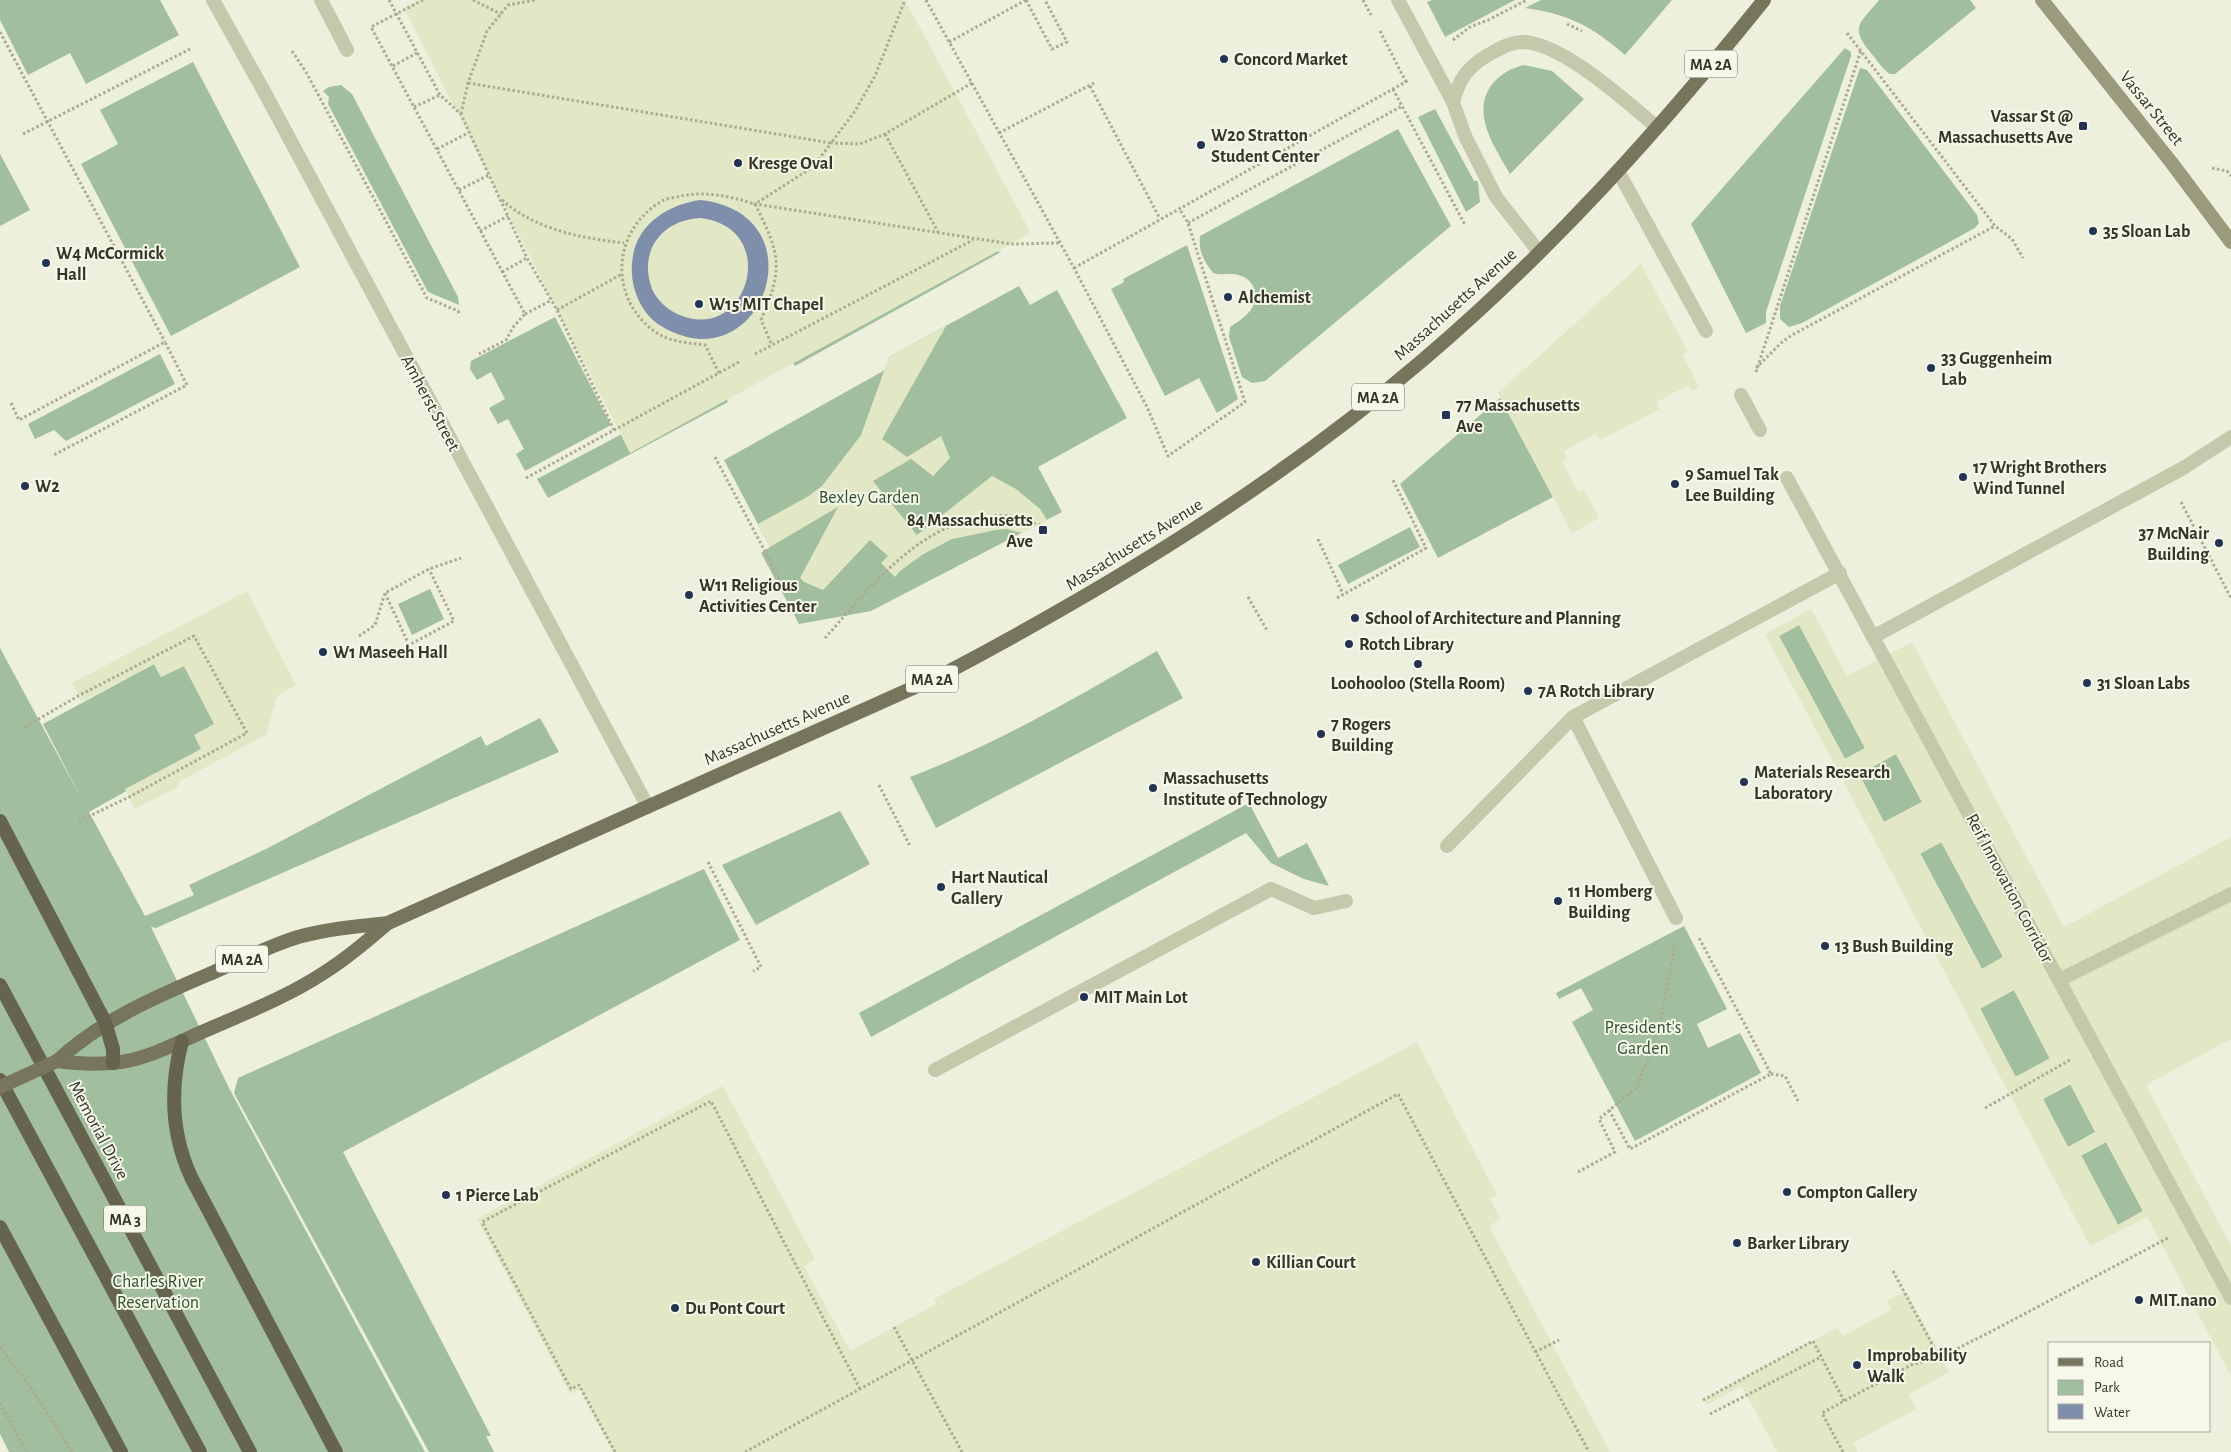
<svg xmlns="http://www.w3.org/2000/svg" width="2231" height="1452" font-family="'Alegreya Sans',sans-serif">
<rect width="100%" height="100%" fill="#eef0de"/>
<g fill="#a1be9f">
<path d="M0,0h160l19,35 -93,49 -16,-31 -42,22 -28,-55z"/>
<path d="M1432,0h83l-70,37 -18,-35z"/>
<path d="M1541,0h131l-47,55c-33,-29 -57,-41 -100,-47z"/>
<path d="M1879,0h91l6,8 -81,66h-5c-8,-5 -13,-14 -19,-21 -22,-27 -11,-29 8,-53z"/>
<path d="M1845,48l6,4v4l-85,256v11l-20,10 -55,-109z"/>
<path d="M193,62l107,205 -129,69 -90,-172 37,-20 -18,-34z"/>
<path d="M1524,65l28,6 32,28 -74,75c-16,-28 -41,-63 -16,-92 9,-9 17,-14 30,-17z"/>
<path d="M1860,68l7,2 110,145 2,8 -4,5 -173,95 -13,4 -9,-8v-13z"/>
<path d="M341,85l11,9 106,203 1,8 -31,-13 -100,-188 1,-7 -6,-6 6,-4z"/>
<path d="M1435,109l39,72h4l2,21 -14,10 -48,-95z"/>
<path d="M1398,129l53,97 -186,155 -13,2 -10,-6 -13,-40 1,-10c15,-9 32,-22 23,-41 -2,-4 -7,-9 -12,-10 -9,-4 -19,0 -28,-3 -9,-12 -15,-22 -13,-37z"/>
<path d="M0,154l30,56 -30,16z"/>
<path d="M1187,245l51,154 -21,14 -18,-35 -34,18 -54,-107 13,-7 -1,-3z"/>
<path d="M969,248l32,4 -206,114 -10,-18z"/>
<path d="M1019,286l11,19 27,-15 70,128 -89,49 24,45 -191,99 -72,13 -38,-71 9,-6 -46,-87 161,-90 4,-13z"/>
<path d="M555,317l56,108 -86,46 -9,-17 8,-5 -16,-30 -10,5 -9,-16 16,-9 -14,-27 -14,8 -7,-11 1,-8z"/>
<path d="M160,354l15,30 -109,57 -12,-11 -19,9 -7,-15z"/>
<path d="M718,383l10,19 -180,96 -11,-19z"/>
<path d="M1500,398l53,99 -115,61 -38,-74z"/>
<path d="M1410,527l10,20 -72,37 -10,-19z"/>
<path d="M430,589l14,30 -32,16 -14,-31z"/>
<path d="M1799,625l66,123 -20,11 -66,-123z"/>
<path d="M0,648l80,148 -37,-72 111,-60 7,13 23,-11 31,58 -14,25 -112,63 56,104 49,-21 -5,-10 77,-36 215,-113 5,10 54,-28 19,34 -403,176 -5,-1 78,161 196,364h-416l-9,-18z"/>
<path d="M1157,651l26,47 -247,130 -26,-51c87,-33 167,-80 247,-126z"/>
<path d="M1896,754l26,48 -38,20 -25,-48z"/>
<path d="M1249,803l29,55 29,-15 22,43 -25,-7 -33,-16 -25,-30 -375,204 -12,-24z"/>
<path d="M840,811l30,53 -114,61 -34,-60z"/>
<path d="M1942,842l61,115 -21,12 -62,-116z"/>
<path d="M704,869l36,71 -397,212 148,284h-5l8,16h-65l-195,-359 4,-15z"/>
<path d="M1684,926l43,83 -30,15 11,24 32,-15 21,40 -126,68 -63,-119 21,-12 -12,-22 -22,11 -3,-6z"/>
<path d="M2014,990l36,69 -35,18 -35,-69z"/>
<path d="M2071,1084l25,48 -28,15 -25,-48z"/>
<path d="M2106,1142l37,69 -25,14 -37,-70z"/>
</g>
<g fill="#e2e7c6" fill-rule="evenodd">
<path d="M420,0h485l126,233 -401,220 -226,-445z"/>
<path d="M1641,264l47,88 -5,3 16,32 -8,4 -3,-6 -31,17 3,7 -60,31 -4,-6 -32,17 3,7 -5,3 16,31 6,-2 15,28 -27,15 -74,-140z"/>
<path d="M946,326l-64,113 25,18 34,-21 9,22 -17,18 -22,-17 -38,22 44,54 75,-59 24,13 24,20 7,11 -25,13 -15,-4 -11,1 -44,9 -30,16 -22,16 -5,6 -14,-14 7,-7 -18,-16 -47,50 -19,-8 -4,-4 38,-71 -68,40 -12,-23 49,-27 15,-11 39,-51 28,-78z"/>
<path d="M247,591l49,94 -19,11 -11,39 -86,46 -4,7 -41,21 -10,-20 76,-40 -7,-14 20,-11 -30,-58 -23,11 -7,-13 -73,38 -9,-19z"/>
<path d="M1811,609l36,67 65,-34 152,285 167,-90v202l-85,46 85,161v130l-84,-159 -57,29 -325,-612zM1799,625l66,123 -20,11 -66,-123zM1896,754l26,48 -38,20 -25,-48zM1941,842l62,115 -21,12 -62,-115zM2014,990l36,68 -34,19 -36,-68zM2070,1084l25,48 -27,15 -25,-48zM2106,1142l37,69 -25,14 -37,-69z"/>
<path d="M1417,1042l80,153 -7,4 11,20 -12,7 121,226h-997l-33,-63 -10,5 -93,-175 246,-133 92,173 -11,7 46,85 86,-47 -2,-5z"/>
<path d="M1906,1291l43,81 -40,22 7,15 -63,34 5,9h-81l-35,-66 -36,19 -3,-5 135,-73 5,9 48,-26 -4,-9z"/>
</g>
<path fill="#7f8fab" fill-rule="evenodd" d="M700,200c123,13 62,187 -39,126 -20,-12 -31,-39 -29,-62 2,-38 34,-59 68,-64zM700,218c81,9 49,123 -18,98 -13,-5 -24,-14 -30,-27 -14,-38 10,-69 48,-71z"/>
<g fill="none" stroke-linecap="round" stroke-linejoin="round">
<g stroke="#acab8f" stroke-width="3" stroke-dasharray="2.5 2.5" stroke-linecap="butt">
<path d="M389,0l51,95 21,19 66,144 30,52 57,120"/>
<path d="M423,0l-52,27 154,287 -11,12 -8,14 -27,14"/>
<path d="M473,0l28,14"/>
<path d="M926,0l148,268 73,139 21,49 77,-54 -57,-179 -9,-15"/>
<path d="M1026,0l26,49 15,-7 -22,-42"/>
<path d="M1363,0l8,15"/>
<path d="M1492,18l35,-18"/>
<path d="M1567,24l15,7"/>
<path d="M1380,31l26,51"/>
<path d="M0,32l165,310"/>
<path d="M1847,33l148,193 17,13 11,19"/>
<path d="M1453,40l17,-13 21,-8"/>
<path d="M949,42l77,-42"/>
<path d="M292,51l14,21 121,226 31,13 2,4"/>
<path d="M393,66l24,-13"/>
<path d="M468,83l363,60 24,-32 20,-35 30,-76"/>
<path d="M972,83l-87,51 -25,10 -29,-1 -18,24 -58,37 256,40 48,-1"/>
<path d="M1090,86l70,133"/>
<path d="M1393,89l72,136"/>
<path d="M414,107l26,-12"/>
<path d="M461,114l7,-31 19,-52 21,-26 27,-5"/>
<path d="M999,133l95,-50"/>
<path d="M23,134l169,-86"/>
<path d="M885,134l53,98"/>
<path d="M437,149l31,-16"/>
<path d="M2212,168l15,3 4,5"/>
<path d="M459,190l30,-15"/>
<path d="M502,200c34,30 79,38 122,43"/>
<path d="M1188,223l214,-117"/>
<path d="M480,231l28,-15"/>
<path d="M1074,268l335,-188"/>
<path d="M502,272l25,-14"/>
<path d="M557,310l65,-36"/>
<path d="M525,314l27,-14"/>
<path d="M755,354l218,-114"/>
<path d="M1756,368l25,-25 11,-8 203,-109"/>
<path d="M1756,372l105,-322"/>
<path d="M719,373l-14,-28c-17,-2 -36,-3 -51,-14 -46,-34 -42,-101 8,-130 5,-3 13,-3 18,-5 28,-5 48,0 75,8 25,50 29,64 6,116l11,25"/>
<path d="M11,403l8,17 146,-78 22,43 -135,71"/>
<path d="M715,457l71,134 16,-11"/>
<path d="M526,478l213,-116"/>
<path d="M2181,502l50,96"/>
<path d="M1318,539l25,55"/>
<path d="M385,593l24,52 45,-24 -25,-52"/>
<path d="M1248,597l20,35"/>
<path d="M1337,598l89,-50 -33,-68"/>
<path d="M359,636l16,-11 10,-32 44,-24 32,-11"/>
<path d="M825,638c46,-51 95,-118 170,-122 6,-1 16,0 23,1 9,2 15,8 25,8"/>
<path d="M25,727l53,-31 116,-60 53,97 -118,64 -52,25"/>
<path d="M879,785l31,61"/>
<path d="M708,862l53,105 -8,4"/>
<path d="M1771,1074l14,2 13,25"/>
<path d="M1985,1108l85,-48"/>
<path d="M1609,1110l21,39 141,-75 -73,-138"/>
<path d="M1578,1172l37,-20 -16,-33 37,-31 22,-55 17,-88"/>
<path d="M1893,1271l46,86"/>
<path d="M894,1327l68,125"/>
<path d="M0,1347l34,45 38,60"/>
<path d="M1535,1352l24,-12"/>
<path d="M1703,1400l110,-59 31,60"/>
<path d="M0,1403l27,49"/>
<path d="M1710,1414l111,-57"/>
<path d="M615,1452l-36,-67 -8,4 -89,-167 229,-121 149,288"/>
<path d="M745,1452l653,-358 191,358"/>
<path d="M1843,1452l-21,-39 89,-48 30,-8 51,-26 176,-93"/>
</g>
<g stroke="#c6c8ab" stroke-width="14">
<path d="M321,0l26,50"/>
<path d="M1398,0l55,102 12,34 31,61 43,55"/>
<path d="M1453,102c6,-22 14,-35 35,-47 11,-6 22,-13 35,-13 41,2 102,59 134,85"/>
<path d="M1618,171l88,160"/>
<path d="M1741,395l19,35"/>
<path d="M1787,478l86,159 312,-170 46,-30"/>
<path d="M1573,717l103,201"/>
<path d="M1447,846l126,-129 267,-144"/>
<path d="M935,1070l336,-181 43,19 32,-7"/>
</g>
<g stroke="#c6c8ab" stroke-width="14">
<path d="M1873,637l358,661"/>
<path d="M2059,980l172,-86"/>
</g>
<path stroke="#c6c8ab" stroke-width="14" d="M213,0l53,95 382,712"/>
<path stroke="#9b9a7c" stroke-width="14" d="M2042,0l129,162 60,80"/>
<g stroke="#77755c" stroke-width="14">
<path d="M57,1061c45,-42 101,-65 157,-89 27,-12 55,-26 84,-35 29,-8 60,-11 90,-14l556,-249c170,-90 334,-190 480,-315 126,-107 237,-231 340,-359"/>
<path d="M57,1061c22,3 42,4 64,1 28,-4 56,-19 81,-30 41,-18 83,-34 120,-58 24,-15 45,-33 66,-51"/>
</g>
<g stroke="#66644e" stroke-width="14">
<path d="M0,821l105,201 8,27v14"/>
<path d="M0,985l250,467"/>
<path d="M182,1041c-12,46 -11,94 10,138l144,273"/>
<path d="M0,1080l200,372"/>
<path d="M0,1227l121,225"/>
</g>
<path stroke="#77755c" stroke-width="14" d="M0,1087l57,-26"/>
</g>
<g fill="#223354" stroke="#f6f8ea" stroke-width="2">
<circle cx="1224" cy="59" r="5"/>
<rect x="2078" y="121" width="10" height="10" rx="2.5"/>
<circle cx="1201" cy="145" r="5"/>
<circle cx="738" cy="163" r="5"/>
<circle cx="2093" cy="231" r="5"/>
<circle cx="46" cy="263" r="5"/>
<circle cx="1228" cy="297" r="5"/>
<circle cx="699" cy="304" r="5"/>
<circle cx="1931" cy="368" r="5"/>
<rect x="1441" y="410" width="10" height="10" rx="2.5"/>
<circle cx="1963" cy="477" r="5"/>
<circle cx="1675" cy="484" r="5"/>
<circle cx="25" cy="486" r="5"/>
<rect x="1038" y="525" width="10" height="10" rx="2.5"/>
<circle cx="2219" cy="543" r="5"/>
<circle cx="689" cy="595" r="5"/>
<circle cx="1355" cy="618" r="5"/>
<circle cx="1349" cy="644" r="5"/>
<circle cx="323" cy="652" r="5"/>
<circle cx="1418" cy="664" r="5"/>
<circle cx="2087" cy="683" r="5"/>
<circle cx="1528" cy="691" r="5"/>
<circle cx="1321" cy="734" r="5"/>
<circle cx="1744" cy="782" r="5"/>
<circle cx="1153" cy="788" r="5"/>
<circle cx="941" cy="887" r="5"/>
<circle cx="1558" cy="901" r="5"/>
<circle cx="1825" cy="946" r="5"/>
<circle cx="1084" cy="997" r="5"/>
<circle cx="1787" cy="1192" r="5"/>
<circle cx="446" cy="1195" r="5"/>
<circle cx="1737" cy="1243" r="5"/>
<circle cx="1256" cy="1262" r="5"/>
<circle cx="2139" cy="1300" r="5"/>
<circle cx="675" cy="1308" r="5"/>
<circle cx="1857" cy="1365" r="5"/>
</g>
<g text-anchor="middle" stroke-width="4" stroke-linejoin="round" paint-order="stroke">
<g fill="#f6f8ea" stroke="#707063" stroke-width="1">
<rect x="1685" y="50.5" width="52" height="27" rx="4"/>
<rect x="1352" y="383.5" width="52" height="27" rx="4"/>
<rect x="906" y="665.5" width="52" height="27" rx="4"/>
<rect x="216" y="945.5" width="52" height="27" rx="4"/>
<rect x="104" y="1205.5" width="42" height="27" rx="4"/>
</g>
<g font-size="16" font-weight="bold" fill="#363529">
<text x="1711" y="70">MA 2A</text>
<text x="1378" y="403">MA 2A</text>
<text x="932" y="685">MA 2A</text>
<text x="242" y="965">MA 2A</text>
<text x="125" y="1225">MA 3</text>
</g>
<g font-size="18" font-weight="bold" fill="#363529" stroke="#f6f8ea" text-anchor="start">
<text x="1234" y="65">Concord Market</text>
<text x="2073" y="122" text-anchor="end">Vassar St @<tspan x="2073" dy="21">Massachusetts Ave</tspan></text>
<text x="1211" y="141">W20 Stratton<tspan x="1211" dy="21">Student Center</tspan></text>
<text x="748" y="169">Kresge Oval</text>
<text x="2103" y="237">35 Sloan Lab</text>
<text x="56" y="259">W4 McCormick<tspan x="56" dy="21">Hall</tspan></text>
<text x="1238" y="303">Alchemist</text>
<text x="709" y="310">W15 MIT Chapel</text>
<text x="1941" y="364">33 Guggenheim<tspan x="1941" dy="21">Lab</tspan></text>
<text x="1456" y="411">77 Massachusetts<tspan x="1456" dy="21">Ave</tspan></text>
<text x="1973" y="473">17 Wright Brothers<tspan x="1973" dy="21">Wind Tunnel</tspan></text>
<text x="1685" y="480">9 Samuel Tak<tspan x="1685" dy="21">Lee Building</tspan></text>
<text x="35" y="492">W2</text>
<text x="1033" y="526" text-anchor="end">84 Massachusetts<tspan x="1033" dy="21">Ave</tspan></text>
<text x="2209" y="539" text-anchor="end">37 McNair<tspan x="2209" dy="21">Building</tspan></text>
<text x="699" y="591">W11 Religious<tspan x="699" dy="21">Activities Center</tspan></text>
<text x="1365" y="624">School of Architecture and Planning</text>
<text x="1359" y="650">Rotch Library</text>
<text x="333" y="658">W1 Maseeh Hall</text>
<text x="1418" y="689" text-anchor="middle">Loohooloo (Stella Room)</text>
<text x="2097" y="689">31 Sloan Labs</text>
<text x="1538" y="697">7A Rotch Library</text>
<text x="1331" y="730">7 Rogers<tspan x="1331" dy="21">Building</tspan></text>
<text x="1754" y="778">Materials Research<tspan x="1754" dy="21">Laboratory</tspan></text>
<text x="1163" y="784">Massachusetts<tspan x="1163" dy="21">Institute of Technology</tspan></text>
<text x="951" y="883">Hart Nautical<tspan x="951" dy="21">Gallery</tspan></text>
<text x="1568" y="897">11 Homberg<tspan x="1568" dy="21">Building</tspan></text>
<text x="1835" y="952">13 Bush Building</text>
<text x="1094" y="1003">MIT Main Lot</text>
<text x="1797" y="1198">Compton Gallery</text>
<text x="456" y="1201">1 Pierce Lab</text>
<text x="1747" y="1249">Barker Library</text>
<text x="1266" y="1268">Killian Court</text>
<text x="2149" y="1306">MIT.nano</text>
<text x="685" y="1314">Du Pont Court</text>
<text x="1867" y="1361">Improbability<tspan x="1867" dy="21">Walk</tspan></text>
</g>
<g font-size="18" fill="#363529" stroke="#f6f8ea">
<text transform="translate(2152 108) rotate(51)" y="6">Vassar Street</text>
<text transform="translate(1455 304) rotate(-42)" y="6">Massachusetts Avenue</text>
<text transform="translate(431 403) rotate(62)" y="6">Amherst Street</text>
<text transform="translate(1134 544) rotate(-32)" y="6">Massachusetts Avenue</text>
<text transform="translate(777 728) rotate(-24)" y="6">Massachusetts Avenue</text>
<text transform="translate(2010 888) rotate(62)" y="6">Reif Innovation Corridor</text>
<text transform="translate(99 1130) rotate(62)" y="6">Memorial Drive</text>
</g>
<g font-size="18" fill="#30522f" stroke="#f6f8ea">
<text x="869" y="503">Bexley Garden</text>
<text x="1643" y="1033">President's<tspan x="1643" dy="21">Garden</tspan></text>
<text x="158" y="1287">Charles River<tspan x="158" dy="21">Reservation</tspan></text>
</g>
</g>
<rect x="2048" y="1342" width="162" height="90" fill="#f6f8ea" stroke="#a9aa9d"/>
<rect x="2058" y="1358" width="25" height="8" fill="#77755c" stroke="#a9aa9d"/>
<text x="2094" y="1367" font-size="15" fill="#363529">Road</text>
<rect x="2058" y="1380" width="25" height="15" fill="#a1be9f" stroke="#a9aa9d"/>
<text x="2094" y="1392" font-size="15" fill="#363529">Park</text>
<rect x="2058" y="1404" width="25" height="15" fill="#7f8fab" stroke="#a9aa9d"/>
<text x="2094" y="1417" font-size="15" fill="#363529">Water</text>
</svg>
